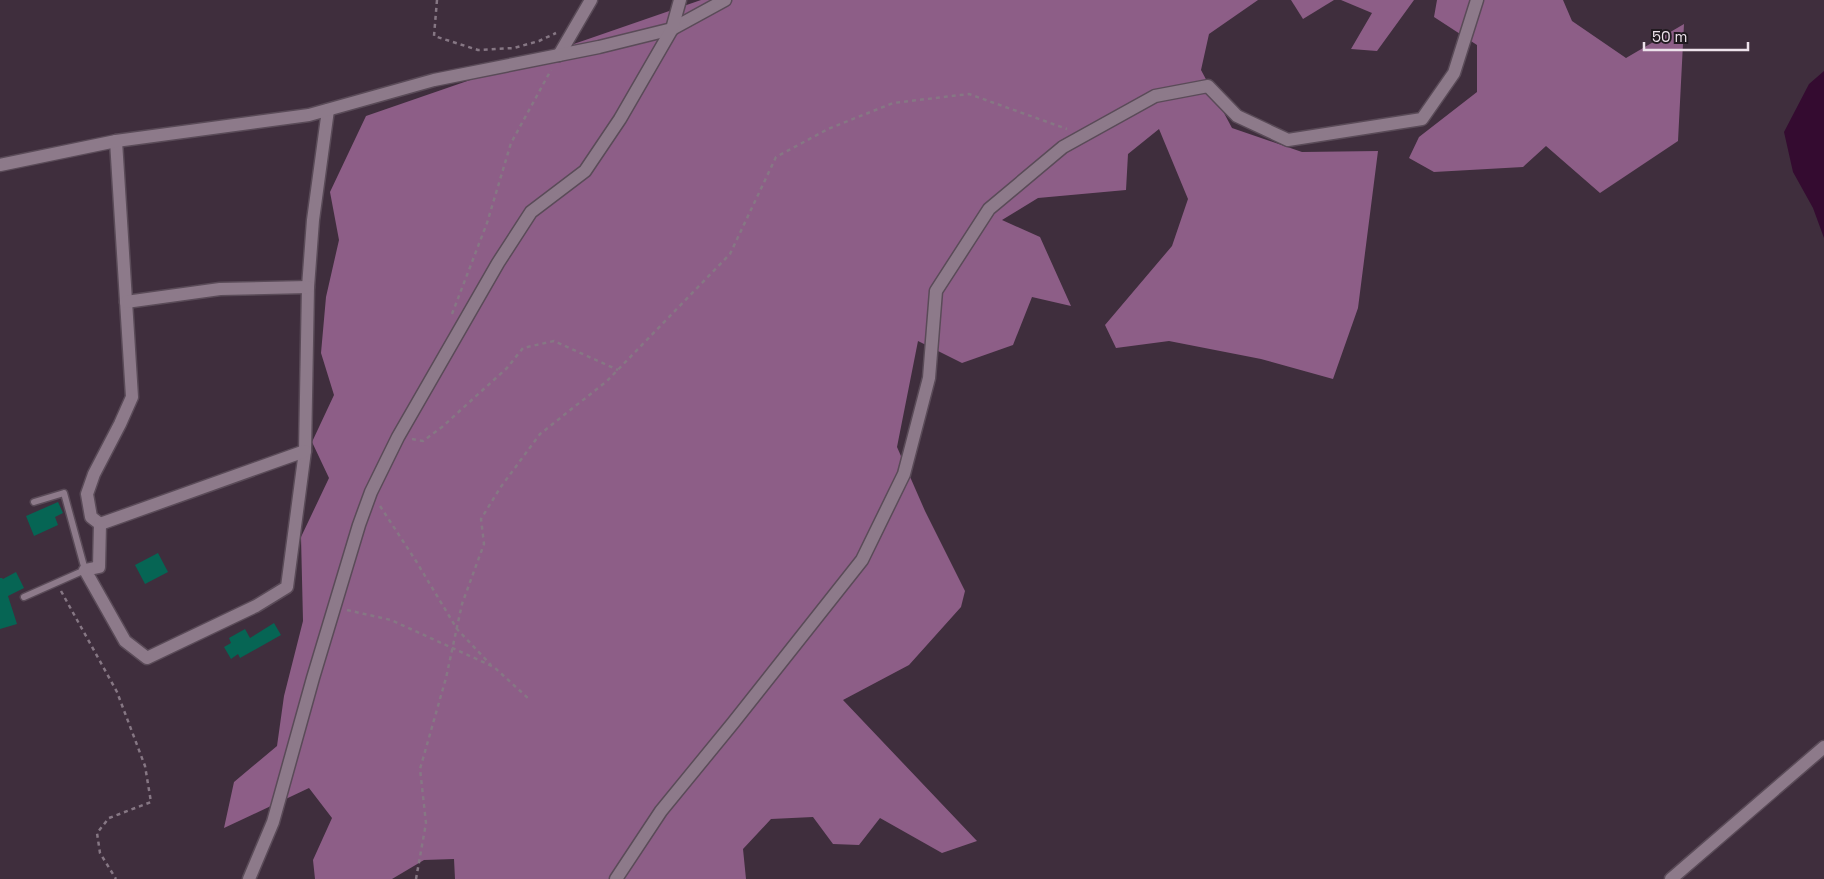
<svg xmlns="http://www.w3.org/2000/svg" width="1824" height="879" font-family="'Space Grotesk',sans-serif">
<rect width="100%" height="100%" fill="#3f2e3d"/>
<g fill="#8d5e87">
<path d="M701,0h557l-49,34 -8,36 31,58 70,24 76,-1 -20,157 -25,71 -72,-20 -92,-18 -53,7 -11,-23 67,-79 16,-47 -29,-70 -31,25 -2,36 -88,8 -36,22 38,17 31,69 -39,-9 -19,48 -51,18 -44,-22 -21,106 28,64 40,80 -4,16 -52,58 -66,35 134,141 -35,12 -62,-35 -21,27 -26,-1 -20,-27 -42,2 -28,30 3,30h-291l-1,-20 -30,1 -32,19h-77l-2,-19 19,-42 -23,-30 -85,40 10,-46 43,-36 7,-50 19,-75 -2,-84 28,-59 -17,-36 22,-47 -13,-42 5,-56 13,-57 -9,-48 36,-76z"/>
<path d="M1291,0h43l-31,19z"/>
<path d="M1341,0h73l-37,51 -26,-2 21,-36z"/>
<path d="M1437,0h126l9,21 54,37 58,-34 -6,117 -78,52 -54,-47 -23,21 -89,5 -25,-14 10,-21 58,-45v-47l-43,-28z"/>
</g>
<path fill="#340b30" d="M1824,71v167l-11,-30 -20,-36 -9,-40 25,-48z"/>
<g fill="#066554">
<path d="M58,502l5,11 -8,4 3,8 -24,11 -8,-20z"/>
<path d="M158,553l10,19 -23,12 -10,-19z"/>
<path d="M16,572l8,16 -16,8 9,28 -17,5v-51h2l1,1z"/>
<path d="M274,623l7,12 -41,23 -2,-4 -7,5 -7,-12 7,-4 -2,-5 16,-9 5,9z"/>
</g>
<g fill="none" stroke-linecap="round" stroke-linejoin="round">
<g stroke="#5a4b58" stroke-width="9">
<path id="service" d="M24,597l61,-27 -21,-77 -30,9"/>
</g>
<g stroke="#5a4b58" stroke-width="15">
<g id="minor">
<path d="M559,55l32,-55"/>
<path d="M116,141l16,256 -12,27 -26,50 -7,20 4,23 9,7 -1,43 -14,3 40,71 22,17 109,-52 31,-19 18,-136 3,-164 5,-67 15,-110"/>
<path d="M0,165l116,-24 193,-26 125,-35 165,-33 73,-18 53,-29"/>
<path d="M126,302l94,-13 88,-2"/>
<path d="M100,524l205,-73"/>
<path d="M249,879l24,-57 40,-144 46,-153 12,-33 27,-55 100,-174 33,-51 54,-41 35,-52 52,-90 8,-29"/>
<path d="M1671,879l153,-132"/>
</g>
</g>
<g stroke="#5a4b58" stroke-width="15">
<path id="tertiary" d="M616,879l45,-68 72,-88 129,-163 42,-86 25,-96 7,-87 53,-82 74,-62 92,-51 53,-10 29,30 51,24 134,-21 32,-46 23,-73"/>
</g>
<g stroke="#867784" stroke-width="2.5" stroke-dasharray="4 4" stroke-linecap="butt">
<path d="M437,0l-3,36 44,14 36,-2 25,-7 17,-8"/>
<path d="M452,314l35,-91 24,-80 40,-73"/>
<path d="M412,439l11,2 19,-14 65,-59 16,-20 31,-7 64,29"/>
<path d="M380,506l36,55 41,68 34,36"/>
<path d="M61,591l56,101 28,74 6,36 -42,16 -12,15 3,20 16,26"/>
<path d="M347,610l44,10 103,47 35,32"/>
<path d="M416,879l10,-56 -6,-54 26,-91 16,-74 22,-60 -3,-25 19,-31 40,-54 67,-53 123,-127 46,-97 52,-28 65,-26 76,-9 98,35"/>
</g>
<use href="#service" stroke="#8d7a8a" stroke-width="6"/>
<use href="#minor" stroke="#8d7a8a" stroke-width="12"/>
<use href="#tertiary" stroke="#8d7a8a" stroke-width="12"/>
</g>
<path d="M1644 42v8h104v-8" fill="none" stroke="#ede2eb" stroke-width="2.5"/>
<text x="1652" y="42" font-size="15" fill="#ede2eb" stroke="#211a20" stroke-width="4" paint-order="stroke">50 m</text>
</svg>
